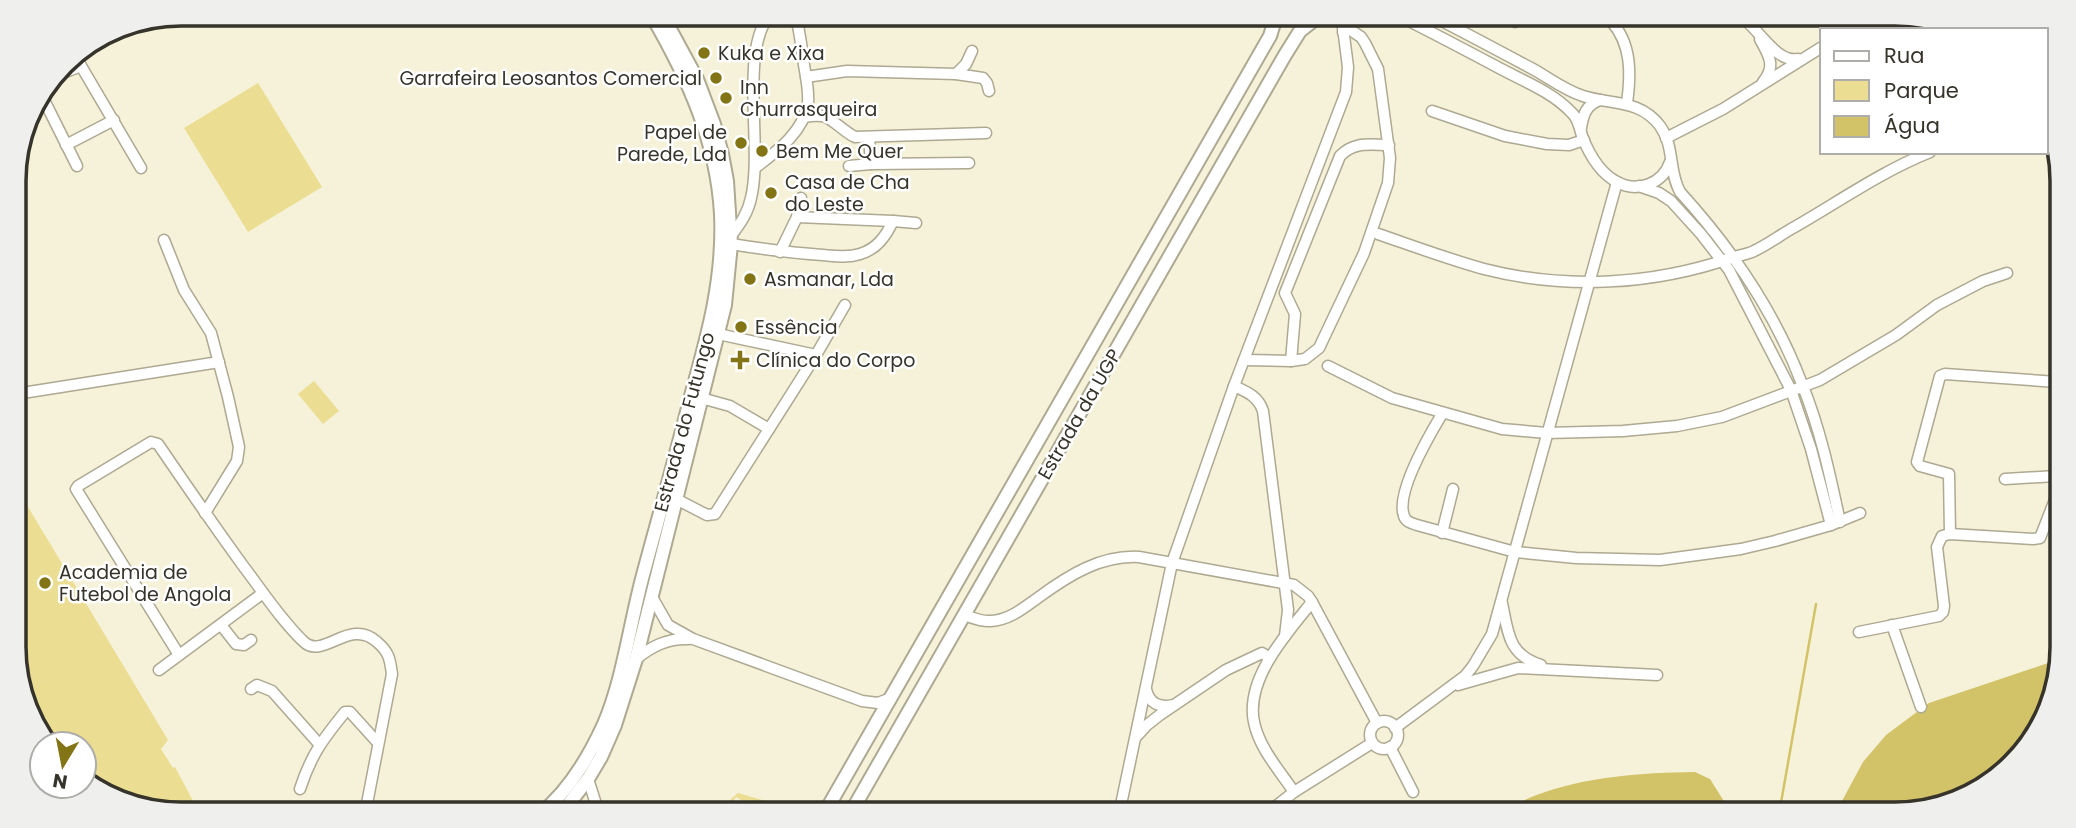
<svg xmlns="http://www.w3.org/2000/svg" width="2076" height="828" font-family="Poppins,sans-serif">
<rect width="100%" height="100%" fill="#f6f2d9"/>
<g fill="#ebdd91">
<path d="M258,83l64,104 -74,45 -64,-104z"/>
<path d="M314,381l25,30 -16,13 -25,-30z"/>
<path d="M16,487l152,253 -7,9 12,19 2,-1 25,47h-19l-54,-9 -43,-29v-32h-35l-32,-65z"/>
<path d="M738,793l35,10 -1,7 -1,2 -6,-2 -2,4h-6l3,-8 -9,-6 -3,4 -12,-7 -11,17h-3l9,-15z"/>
</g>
<g fill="#d2c268">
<path d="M2054,661l-1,40 -57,79 -91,34h-70l28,-52 23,-27 43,-32z"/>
<path d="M1695,772l15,7 22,35h-231c11,-6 22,-14 33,-18 52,-20 107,-23 161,-24z"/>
</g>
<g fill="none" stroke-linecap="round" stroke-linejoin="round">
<path stroke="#d2c268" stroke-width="2.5" d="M1779,814l37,-210"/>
<g stroke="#ada992" stroke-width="13">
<g id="minor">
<path d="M797,20l41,-3"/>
<path d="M1027,20l1,-2"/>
<path d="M1407,20c32,16 64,33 96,50 23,12 50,23 68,42 7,6 9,16 11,24 7,18 18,37 35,46 20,11 46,2 53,-20"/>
<path d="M1440,20c31,16 61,32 91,48 17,9 33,22 52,28 28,9 57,3 77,30 15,21 8,44 20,66 51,56 95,120 122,192 18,44 28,91 38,138"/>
<path d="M1611,21c21,23 20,54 16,82"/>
<path d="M1515,22v-1"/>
<path d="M1747,22c14,11 31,41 51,37"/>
<path d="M1858,30l17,-7"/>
<path d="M1760,39c8,16 17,26 3,43"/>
<path d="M74,54l67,114"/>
<path d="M956,74l27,4 4,5 2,8"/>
<path d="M55,76l26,-10"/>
<path d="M806,77l41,-6 109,3 10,-10 6,-13"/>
<path d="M41,94l36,72"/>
<path d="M1432,111l73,25 42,8 22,1 15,-5"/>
<path d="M804,117c6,-1 12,-2 18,-1 9,1 22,16 33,21l131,-4"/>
<path d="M1581,128c2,-13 5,-24 20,-28"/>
<path d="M869,137l2,27 98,-1"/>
<path d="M1666,138l57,-29 99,-62"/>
<path d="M66,145l48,-25"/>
<path d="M849,166l22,-2"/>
<path d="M755,168c21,-16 49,-36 53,-65 1,-13 -2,-26 -4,-38 -2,-16 -4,-32 -8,-48"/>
<path d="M1639,186l20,7 12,8 30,33 28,36 62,120 20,59 20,76"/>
<path d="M893,221l23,2"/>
<path d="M1378,234c35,12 70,25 106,35 82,21 170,16 250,-12 7,-2 14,-3 20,-6 13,-6 25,-15 37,-22 46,-26 89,-57 139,-77"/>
<path d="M731,236c9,-12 17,-23 20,-38 12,-49 -11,-143 17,-181"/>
<path d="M164,240l20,50 27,43 17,64 11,50 -2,14 -32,52"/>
<path d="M731,244c31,5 61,9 92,11 12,1 25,3 37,-1 17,-5 26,-18 33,-33l-96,-4"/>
<path d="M780,252l17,-35 4,-19"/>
<path d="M718,334l98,21"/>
<path d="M1244,360l47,1 14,-2 14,-11 45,-95 24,-70 2,-25 -12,-89 -13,-26 -4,-6 -12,-8 -6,3"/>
<path d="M1291,361l4,-47 -10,-21 55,-137c14,-15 30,-11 49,-11"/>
<path d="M1328,366l64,32 110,31 45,4 76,-2 54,-5 45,-9 98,-37 76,-45 41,-30 46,-24 24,-8"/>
<path d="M1234,386c13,6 24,10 29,25l25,199 -3,26"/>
<path d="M16,394l203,-32"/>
<path d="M701,398l29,8 39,23"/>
<path d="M1442,414c-12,20 -47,79 -38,102 2,6 7,7 13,9l98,27 61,6 84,2 81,-11 34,-8 56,-16 29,-12"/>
<path d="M2005,479l51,-3"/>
<path d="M676,499l31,16 8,-1 101,-159 29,-50"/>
<path d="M1442,533l11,-44"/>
<path d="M1950,534l-1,-60 -29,-8 -3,-4 23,-86 5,-2 112,8"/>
<path d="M652,597l16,28 25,14 169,62 16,2 13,-5"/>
<path d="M1502,603c6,29 6,52 39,62"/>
<path d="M964,615c9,3 18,7 27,6 19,-1 34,-14 48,-24 30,-22 62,-42 100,-40l155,28 14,11 4,6 65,121"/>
<path d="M221,625l15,19 8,1 7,-5"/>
<path d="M1892,625l29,82"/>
<path d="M1859,632l80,-16 4,-4 1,-6 -7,-59 5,-11 8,-2 83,5 7,-1 16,-41"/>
<path d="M179,655l-103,-166 2,-3 73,-44 7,2c28,41 56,82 86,123 19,25 37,53 60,75 19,18 46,-25 73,0 12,10 13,17 15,32l-27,140"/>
<path d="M636,659c16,-13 32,-21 53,-20"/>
<path d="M159,670l104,-77"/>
<path d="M1458,685l60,-17 139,7"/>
<path d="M251,689l6,-4 15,6 47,53"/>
<path d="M1146,689c3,15 14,19 28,16"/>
<circle cx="1384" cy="735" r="14"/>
<path d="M1395,728l70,-52 8,-10 19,-32 125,-452"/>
<path d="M1137,736l10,-11 14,-11 65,-44 36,-17 8,5"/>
<path d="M1390,747l23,45"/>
<path d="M588,779l8,25 9,10"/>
<path d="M300,789c11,-34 23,-50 45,-77h5l28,31"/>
<path d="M1294,792c-14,-21 -35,-44 -40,-70 -9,-43 33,-89 58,-120"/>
<path d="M1119,814l53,-251 62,-177 112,-294 2,-25 -6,-47"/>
<path d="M1266,814l28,-22 78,-49"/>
</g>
</g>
<g stroke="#ada992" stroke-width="16">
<g id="major">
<path d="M540,814c29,-23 49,-57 64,-90 19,-44 26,-101 39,-149 16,-59 33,-119 48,-179 17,-61 33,-118 30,-182 -4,-72 -33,-136 -69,-198"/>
<path d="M561,814l27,-35 13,-22 14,-32 21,-66 89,-354 6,-61 -4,-63 -5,-27 -8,-30 -17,-45 -34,-63"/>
<path d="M824,814l446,-778 5,-16"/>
<path d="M850,814l435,-759 15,-24 14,-11"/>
</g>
</g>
<use href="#minor" stroke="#fff" stroke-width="10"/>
<use href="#major" stroke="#fff" stroke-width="12"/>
</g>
<g fill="#837415" stroke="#fff" stroke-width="2.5">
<circle cx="704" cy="53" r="7"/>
<circle cx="716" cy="78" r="7"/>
<circle cx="726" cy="98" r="7"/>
<circle cx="741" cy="143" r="7"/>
<circle cx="762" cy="151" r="7"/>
<circle cx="771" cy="193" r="7"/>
<circle cx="750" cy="279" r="7"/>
<circle cx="741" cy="327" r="7"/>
<path d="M736.5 349.5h7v7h7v7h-7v7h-7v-7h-7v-7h7z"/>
<circle cx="45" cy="583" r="7"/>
</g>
<g text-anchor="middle" stroke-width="5" stroke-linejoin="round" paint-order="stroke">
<g font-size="19" fill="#35332a" stroke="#fff" text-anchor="start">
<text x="718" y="60">Kuka e Xixa</text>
<text x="702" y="85" text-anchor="end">Garrafeira Leosantos Comercial</text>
<text x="740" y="94">Inn<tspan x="740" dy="22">Churrasqueira</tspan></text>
<text x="727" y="139" text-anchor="end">Papel de<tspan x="727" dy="22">Parede, Lda</tspan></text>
<text x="776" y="158">Bem Me Quer</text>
<text x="785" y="189">Casa de Cha<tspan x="785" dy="22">do Leste</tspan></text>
<text x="764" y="286">Asmanar, Lda</text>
<text x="755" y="334">Essência</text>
<text x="756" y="367">Clínica do Corpo</text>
<text x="59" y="579">Academia de<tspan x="59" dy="22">Futebol de Angola</tspan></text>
</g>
<g font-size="19" fill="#35332a" stroke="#fff">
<text transform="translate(1079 414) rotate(-60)" y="7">Estrada da UGP</text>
<text transform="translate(684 422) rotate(-75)" y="7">Estrada do Futungo</text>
</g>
</g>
<path d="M0 0H2076V828H0ZM181 26H1895A155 155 0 0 1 2050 181V647A155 155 0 0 1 1895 802H181A155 155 0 0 1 26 647V181A155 155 0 0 1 181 26Z" fill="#efefee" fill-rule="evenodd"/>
<path fill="none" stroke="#35332a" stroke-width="3.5" d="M181 26H1895A155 155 0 0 1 2050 181V647A155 155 0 0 1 1895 802H181A155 155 0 0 1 26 647V181A155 155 0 0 1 181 26Z"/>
<rect x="1820" y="28" width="228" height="126" fill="#ffffff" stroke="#aeadaa" stroke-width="2"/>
<rect x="1834" y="51" width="35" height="10" fill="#ffffff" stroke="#aeadaa" stroke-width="2"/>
<text x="1884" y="63" font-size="21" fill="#35332a">Rua</text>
<rect x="1834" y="80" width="35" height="21" fill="#ebdd91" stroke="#aeadaa" stroke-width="2"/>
<text x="1884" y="98" font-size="21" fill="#35332a">Parque</text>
<rect x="1834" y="116" width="35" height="21" fill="#d2c268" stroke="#aeadaa" stroke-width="2"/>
<text x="1884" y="133" font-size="21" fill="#35332a">Água</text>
<g transform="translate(63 765) rotate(190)"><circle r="33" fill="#ffffff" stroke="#aeadaa" stroke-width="2"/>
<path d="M0-5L12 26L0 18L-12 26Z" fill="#837415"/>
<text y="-10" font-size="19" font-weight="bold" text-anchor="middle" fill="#35332a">N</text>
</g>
</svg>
